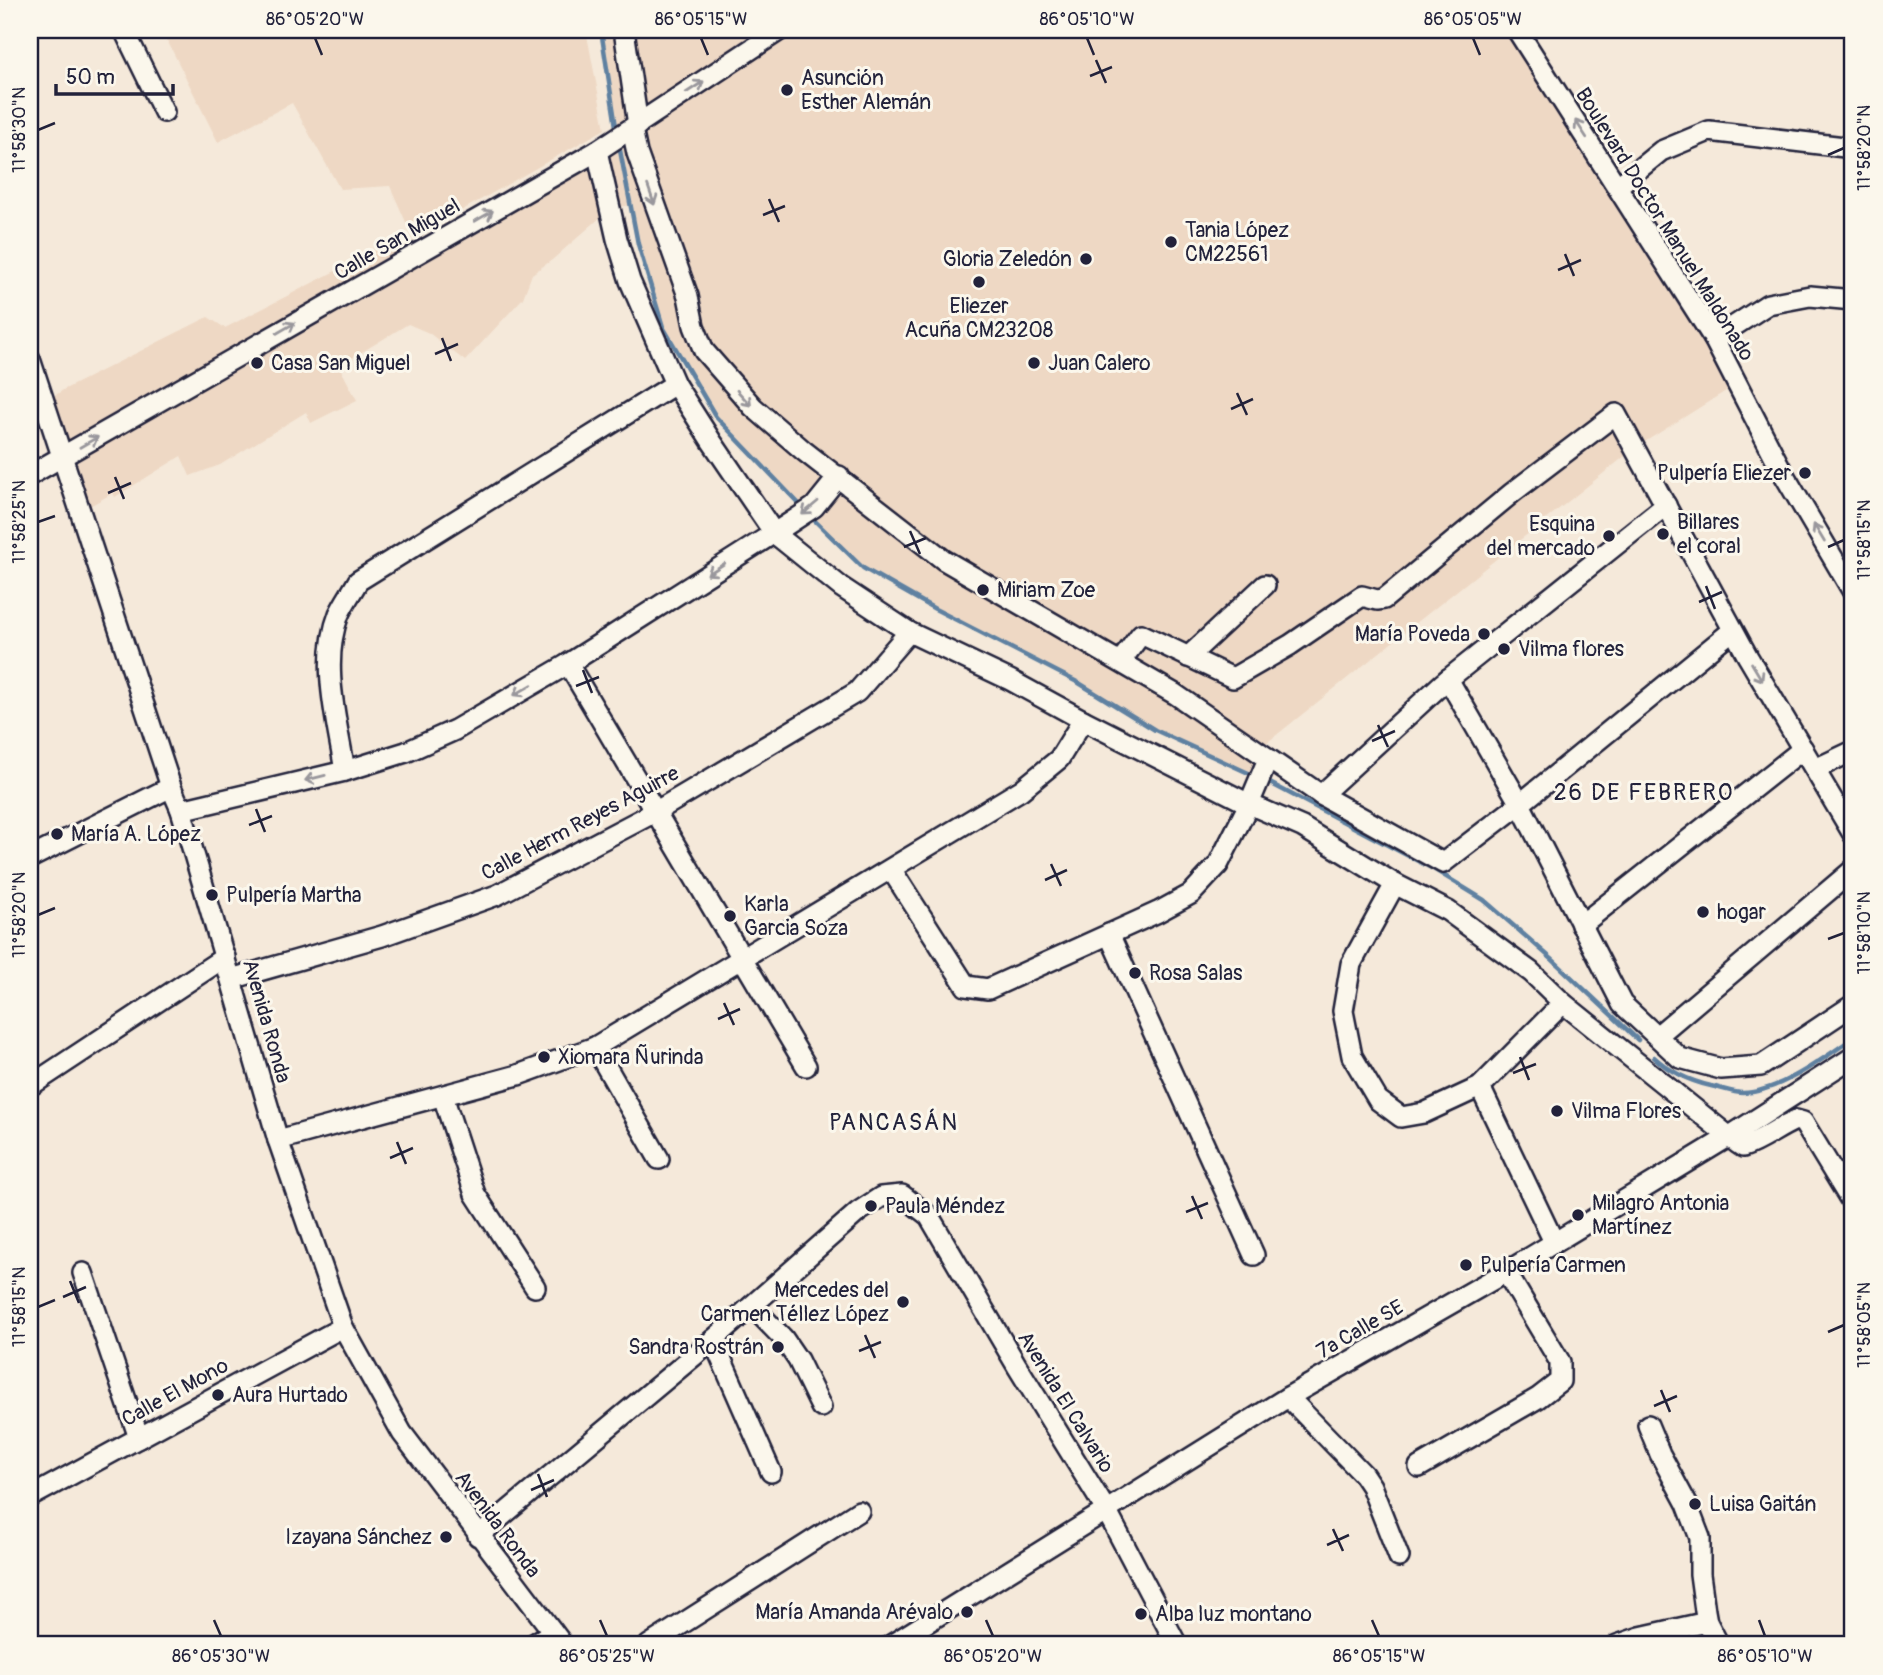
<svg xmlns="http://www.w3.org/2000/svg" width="1883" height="1675" font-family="Pangolin,sans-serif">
<rect width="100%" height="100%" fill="#f5e9da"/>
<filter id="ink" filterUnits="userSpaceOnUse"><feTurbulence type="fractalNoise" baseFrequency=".0143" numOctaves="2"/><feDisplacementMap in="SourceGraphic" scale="14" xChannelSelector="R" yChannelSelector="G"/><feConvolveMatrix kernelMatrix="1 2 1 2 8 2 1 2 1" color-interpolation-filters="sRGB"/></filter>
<g filter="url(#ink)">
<g fill="#eed8c4">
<path d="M162,30h424l19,99 -192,109 -23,-52 -50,3 -48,-86 -74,39z"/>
<path d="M599,30h918l220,354 -102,64 -371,297 -5,33 -104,-48 -76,-47 -159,-83 -57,-32 -107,-107 -40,-43 -16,-25 -37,-66 -25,-83 -7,-39 -21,4 -58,51 -20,14 -9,24 -58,63 -36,-28 -21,-9 -69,42 18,34 -46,23 -5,-11 -86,53 -30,11 -9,-20 -66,41 -2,-4 -34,19 -35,-109 19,-13 145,-73 17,11 176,-91 8,21 207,-120z"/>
</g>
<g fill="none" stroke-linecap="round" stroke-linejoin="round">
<g stroke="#5f81a1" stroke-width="4.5">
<path d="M601,30l16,103"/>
<path d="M619,145l19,99 25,83 53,90 87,91"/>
<path d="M811,517l52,51 72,41 144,74 76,47 100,46"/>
<path d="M1266,781l169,89 49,30 69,60 85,80"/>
<path d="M1654,1057c17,16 35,24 57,29 10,2 22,7 32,7 36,-1 81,-35 110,-55"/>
</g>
<g stroke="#22223b" stroke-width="24">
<g id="minor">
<path d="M124,30l40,82"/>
<path d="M624,30l14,95"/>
<path d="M1517,30l197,309 69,134 70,119"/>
<path d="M632,129l5,24 51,143 6,30 10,25 49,56 51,44 140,109 231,134 146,101 122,68 77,-59 213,-174"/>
<path d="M597,151l20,88 13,42 45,103 37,58 62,91 67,54 68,45 101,48 73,40 166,84 53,23 93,57 53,27 83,61 32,31 174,140 6,4c19,-6 35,-20 53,-27l7,2 50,82"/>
<path d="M1618,186l43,-35 48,-20 144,17"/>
<path d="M1714,339l54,-35 42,-8 43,4"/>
<path d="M30,359l141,428 10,23 97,330 65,187 59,106 161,212"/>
<path d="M30,475l567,-324 183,-121"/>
<path d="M1188,657l77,-72"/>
<path d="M1121,661l20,-27 92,44 57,-33 72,-49 15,4 7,-1 128,-106 104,-79 132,243 105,177"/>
<path d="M568,664l238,402"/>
<path d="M1448,679l72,125 102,200 58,54 41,11 40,-3 92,-61"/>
<path d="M1815,769l38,-18"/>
<path d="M345,771c-8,-50 -25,-108 -6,-157 5,-11 13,-22 19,-33l317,-197"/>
<path d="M1321,795l121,-111 224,-179"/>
<path d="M181,810l164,-39 61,-19 49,-22 113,-66 214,-136 32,-21 25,-31"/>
<path d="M30,858l141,-71"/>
<path d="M891,869l75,117 22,3 170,-77 33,-18 27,-29 31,-61 19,-45"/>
<path d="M1395,884l-44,80 -8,47 9,45 26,44 23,17 23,-4 56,-26 83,-84"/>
<path d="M1581,925l222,-176"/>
<path d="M1109,934l145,321"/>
<path d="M231,979l151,-43 115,-41 158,-83 202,-120 52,-60"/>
<path d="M1657,1036l196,-166"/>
<path d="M595,1047l64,112"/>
<path d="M30,1086l195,-129"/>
<path d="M1480,1087l74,155"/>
<path d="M443,1096l32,98 60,93"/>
<path d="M278,1140l240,-65 77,-28 426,-257 38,-31 24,-39"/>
<path d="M83,1273l56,165"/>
<path d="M752,1306l31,32 15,22 23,47"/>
<path d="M713,1340l58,132"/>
<path d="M1288,1397l75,77 8,12 28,71"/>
<path d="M1648,1425l12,29 27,50 13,34v36l5,37 2,11 12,23"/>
<path d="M1419,1467l119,-69 22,-17v-19l-54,-90"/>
<path d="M30,1497l313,-170"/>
<path d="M478,1536l235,-196 145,-128 23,-15 21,-2 27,21 88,150 89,144 71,135"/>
<path d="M532,1645l21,-13"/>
<path d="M649,1645l210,-134"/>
<path d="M891,1645l397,-248 218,-125 224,-136 123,-79"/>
<path d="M1617,1645l23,-8 67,-15"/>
</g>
</g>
<use href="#minor" stroke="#fbf7ec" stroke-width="19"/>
</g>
<defs><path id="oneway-shaft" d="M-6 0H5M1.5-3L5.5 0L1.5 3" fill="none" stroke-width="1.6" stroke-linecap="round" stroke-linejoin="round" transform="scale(1.75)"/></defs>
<g stroke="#99979c">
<use href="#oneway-shaft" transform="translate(695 87) rotate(-33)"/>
<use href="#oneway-shaft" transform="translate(1581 129) rotate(-123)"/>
<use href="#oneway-shaft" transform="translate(651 195) rotate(71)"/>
<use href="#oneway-shaft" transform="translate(484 216) rotate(-30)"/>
<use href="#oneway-shaft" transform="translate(286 328) rotate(-30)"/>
<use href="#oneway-shaft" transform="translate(744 398) rotate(48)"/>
<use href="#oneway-shaft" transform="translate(89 442) rotate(-30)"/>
<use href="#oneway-shaft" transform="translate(810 508) rotate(140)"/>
<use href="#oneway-shaft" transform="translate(1819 533) rotate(-121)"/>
<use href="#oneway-shaft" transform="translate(716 569) rotate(147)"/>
<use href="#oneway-shaft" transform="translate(1757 672) rotate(59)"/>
<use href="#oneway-shaft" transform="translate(523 690) rotate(150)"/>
<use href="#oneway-shaft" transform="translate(315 778) rotate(166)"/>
</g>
</g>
<path fill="none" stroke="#22223b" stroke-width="2.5" d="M315,38l7,17M701,38l7,17M1087,38l7,17M1473,38l7,17M1096,60l10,23M1090,76l22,-9M38,130l17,-7M1828,155l16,-7M769,199l10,23M763,215l22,-9M1565,254l9,22M1558,270l23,-10M442,338l9,23M435,354l23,-10M1237,393l10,22M1231,409l22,-10M115,477l9,22M108,493l23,-10M38,522l17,-6M910,531l10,23M904,547l22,-9M1828,547l16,-7M1706,586l9,23M1699,602l23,-10M583,670l9,23M576,686l23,-9M1378,725l10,22M1372,741l23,-10M256,809l9,23M249,825l23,-9M1051,864l10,22M1045,880l22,-10M38,915l17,-7M1828,939l16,-6M724,1003l10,22M718,1019l22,-10M1520,1057l9,23M1513,1073l23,-9M397,1142l9,22M390,1158l23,-10M1192,1196l10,23M1186,1212l22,-9M70,1281l9,22M63,1297l23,-10M38,1307l17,-7M1828,1332l16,-7M865,1335l10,23M859,1351l22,-9M1661,1390l9,22M1654,1406l23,-10M538,1474l9,23M531,1490l23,-10M1333,1529l10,22M1327,1545l22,-10M214,1620l7,16M600,1620l7,16M986,1620l7,16M1372,1620l7,16M1759,1620l6,16"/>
<g fill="#22223b" stroke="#fbf7ec" stroke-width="2.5">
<circle cx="787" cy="90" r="7"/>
<circle cx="1171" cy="242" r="7"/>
<circle cx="1086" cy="259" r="7"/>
<circle cx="979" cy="282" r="7"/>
<circle cx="257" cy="363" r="7"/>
<circle cx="1034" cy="363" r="7"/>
<circle cx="1805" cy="473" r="7"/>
<circle cx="1663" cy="534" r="7"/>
<circle cx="1609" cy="536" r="7"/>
<circle cx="983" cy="590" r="7"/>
<circle cx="1484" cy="634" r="7"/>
<circle cx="1504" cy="649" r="7"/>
<circle cx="57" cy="834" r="7"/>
<circle cx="212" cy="895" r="7"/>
<circle cx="1703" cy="912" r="7"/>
<circle cx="730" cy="916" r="7"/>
<circle cx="1135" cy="973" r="7"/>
<circle cx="544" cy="1057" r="7"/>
<circle cx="1557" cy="1111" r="7"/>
<circle cx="871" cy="1206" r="7"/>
<circle cx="1578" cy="1215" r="7"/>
<circle cx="1466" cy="1265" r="7"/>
<circle cx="903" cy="1302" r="7"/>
<circle cx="778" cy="1347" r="7"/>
<circle cx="218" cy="1395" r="7"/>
<circle cx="1695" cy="1504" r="7"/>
<circle cx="446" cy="1537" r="7"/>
<circle cx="967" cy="1612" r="7"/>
<circle cx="1141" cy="1614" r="7"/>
</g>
<g text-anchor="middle" stroke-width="6" stroke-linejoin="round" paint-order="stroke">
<g font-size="21" fill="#22223b" stroke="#fbf7ec" text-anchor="start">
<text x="801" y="85">Asunción<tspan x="801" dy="24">Esther Alemán</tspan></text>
<text x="1185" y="237">Tania López<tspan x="1185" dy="24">CM22561</tspan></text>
<text x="1072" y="266" text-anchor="end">Gloria Zeledón</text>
<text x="979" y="313" text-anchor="middle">Eliezer<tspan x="979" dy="24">Acuña CM23208</tspan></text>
<text x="271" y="370">Casa San Miguel</text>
<text x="1048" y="370">Juan Calero</text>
<text x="1791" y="480" text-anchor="end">Pulpería Eliezer</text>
<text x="1677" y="529">Billares<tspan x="1677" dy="24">el coral</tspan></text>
<text x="1595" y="531" text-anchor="end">Esquina<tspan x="1595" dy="24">del mercado</tspan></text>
<text x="997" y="597">Miriam Zoe</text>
<text x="1470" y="641" text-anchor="end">María Poveda</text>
<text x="1518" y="656">Vilma flores</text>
<text x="71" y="841">María A. López</text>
<text x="226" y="902">Pulpería Martha</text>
<text x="744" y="911">Karla<tspan x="744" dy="24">Garcia Soza</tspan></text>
<text x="1717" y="919">hogar</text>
<text x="1149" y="980">Rosa Salas</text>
<text x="558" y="1064">Xiomara Ñurinda</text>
<text x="1571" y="1118">Vilma Flores</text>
<text x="1592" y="1210">Milagro Antonia<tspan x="1592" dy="24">Martínez</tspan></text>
<text x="885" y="1213">Paula Méndez</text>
<text x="1480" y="1272">Pulpería Carmen</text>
<text x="889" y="1297" text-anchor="end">Mercedes del<tspan x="889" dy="24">Carmen Téllez López</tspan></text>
<text x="764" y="1354" text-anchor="end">Sandra Rostrán</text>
<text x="232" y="1402">Aura Hurtado</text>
<text x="1709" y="1511">Luisa Gaitán</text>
<text x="432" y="1544" text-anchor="end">Izayana Sánchez</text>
<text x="953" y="1619" text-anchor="end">María Amanda Arévalo</text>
<text x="1155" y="1621">Alba luz montano</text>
</g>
<g font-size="21" fill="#22223b" stroke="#fbf7ec">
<text transform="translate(1665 224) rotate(58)" y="7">Boulevard Doctor Manuel Maldonado</text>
<text transform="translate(397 239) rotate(-30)" y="7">Calle San Miguel</text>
<text transform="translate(580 823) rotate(-28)" y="7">Calle Herm Reyes Aguirre</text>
<text transform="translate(267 1021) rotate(74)" y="7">Avenida Ronda</text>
<text transform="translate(1360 1329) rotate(-30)" y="7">7a Calle SE</text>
<text transform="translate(175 1392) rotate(-29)" y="7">Calle El Mono</text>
<text transform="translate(1066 1402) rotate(58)" y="7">Avenida El Calvario</text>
<text transform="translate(498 1524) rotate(53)" y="7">Avenida Ronda</text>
</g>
<g font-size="23" letter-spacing="2" fill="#22223b" stroke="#fbf7ec">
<text x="1644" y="800">26 DE FEBRERO</text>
<text x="894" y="1130">PANCASÁN</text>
</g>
</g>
<rect width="1883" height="1675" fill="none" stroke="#fbf7ec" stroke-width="77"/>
<path d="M56 84v10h117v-10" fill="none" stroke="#22223b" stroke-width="3.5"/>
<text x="66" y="84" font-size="21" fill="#22223b" stroke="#fbf7ec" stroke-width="5" paint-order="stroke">50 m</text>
<rect x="38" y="38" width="1806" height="1598" fill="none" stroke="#22223b" stroke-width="2.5"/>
<g font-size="18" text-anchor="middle" fill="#22223b">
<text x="315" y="25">86°05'20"W</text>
<text x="701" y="25">86°05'15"W</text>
<text x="1087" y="25">86°05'10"W</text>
<text x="1473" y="25">86°05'05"W</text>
<text transform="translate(19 130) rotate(-90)" y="6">11°58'30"N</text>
<text transform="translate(1864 148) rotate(-90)" y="6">11°58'20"N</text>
<text transform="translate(19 522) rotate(-90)" y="6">11°58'25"N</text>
<text transform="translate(1864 540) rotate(-90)" y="6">11°58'15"N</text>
<text transform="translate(19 915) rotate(-90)" y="6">11°58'20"N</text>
<text transform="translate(1864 933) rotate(-90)" y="6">11°58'10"N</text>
<text transform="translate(19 1307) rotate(-90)" y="6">11°58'15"N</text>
<text transform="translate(1864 1325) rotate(-90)" y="6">11°58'05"N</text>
<text x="221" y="1662">86°05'30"W</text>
<text x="607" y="1662">86°05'25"W</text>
<text x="993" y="1662">86°05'20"W</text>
<text x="1379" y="1662">86°05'15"W</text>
<text x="1765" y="1662">86°05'10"W</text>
</g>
</svg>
